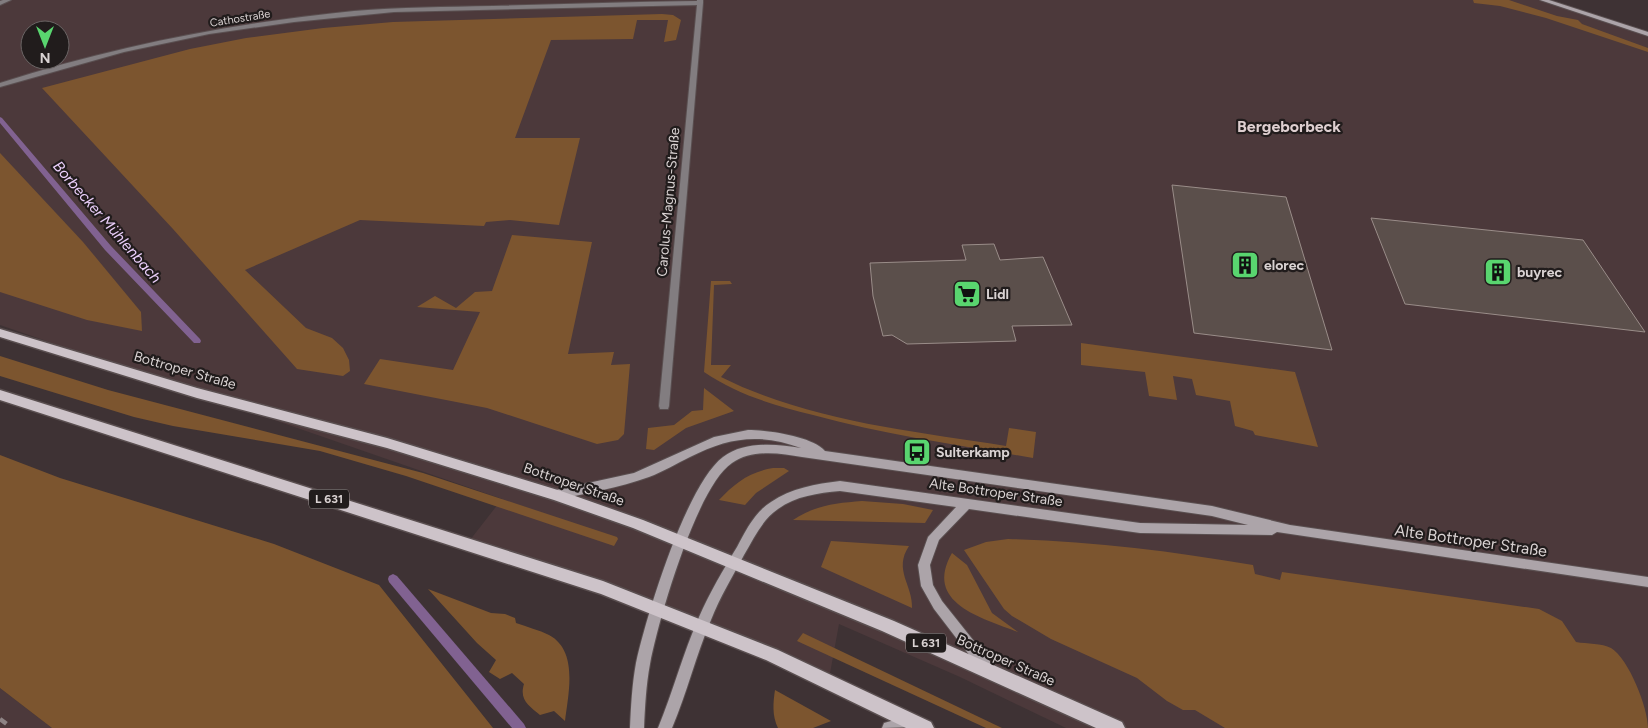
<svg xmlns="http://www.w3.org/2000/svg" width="1648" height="728" font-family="Figtree,sans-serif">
<rect width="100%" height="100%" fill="#3e3234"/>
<g fill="#4c393b" fill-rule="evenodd">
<path d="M0,0h1543l105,34v694h-582l-106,-51 -121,-53 -10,55 -359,-139 32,-41 -502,-174zM30,30h30v30h-30z"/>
<path d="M0,688l52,40h-52z"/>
</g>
<g fill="#7c552f">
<path d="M1473,0h36l48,16 21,4 4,4 66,24v4l-102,-34 -46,-12 -26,-3z"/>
<path d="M662,14l11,1 8,5 -5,20 -12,2 4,-22h-31l-4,19 -82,1 -36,98h65l-21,87 -49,-5 -24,2 -2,4 -124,-6 -115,50 61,58 26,10 11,10 6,12 1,11 -7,5 -46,-7 -124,-140 -131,-141 148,-39 56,-11 77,-10 70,-6z"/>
<path d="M0,153l83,89 58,70 1,19 -55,-11 -87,-28z"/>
<path d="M512,235l80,7 -24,112 46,-2 -3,13 19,-1 -6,70 -6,6 -21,4 -110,-36 -123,-24 16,-25 73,11 27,-58 -63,-5 18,-11 21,12 19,-16 17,-1z"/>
<path d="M711,281h19l2,3 -18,1 -3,80h20l-10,12c88,44 190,54 285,69l3,-18 27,4 -3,26c-74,-13 -148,-23 -220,-43 -40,-10 -75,-20 -109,-43z"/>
<path d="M1081,343l214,29 23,75 -63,-12 -2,-4 -18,-5 -5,-25 -34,-6 -4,-16 -19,-3 4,24 -28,-4 -4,-24 -64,-7z"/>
<path d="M0,356l108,34 315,83 194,64 1,2 -4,7 -208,-70 -86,-25 -147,-25 -39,-9 -134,-41z"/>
<path d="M704,388l30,23 -48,17 -32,22 -8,-1 2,-21 26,-3 18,-14 11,-1z"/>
<path d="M0,455l60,23 214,66 105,41 114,143h-441l-52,-40z"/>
<path d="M773,468h11l5,3 -33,22 -11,12 -26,-5c16,-17 30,-28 54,-32z"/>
<path d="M862,501l41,3 30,6 -8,13 -132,-3c22,-15 44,-17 69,-19z"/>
<path d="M1008,539c83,2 163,12 245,26l2,9 25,6 2,-8 257,37 23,12 14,21c11,2 26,1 35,6 18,11 37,60 37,80h-423l-30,-18h-12l-16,-9 -30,-23 -86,-39 -39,-23 -8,-7 -40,-59 22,-8z"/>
<path d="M831,541l78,5c-16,24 4,39 3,62l-91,-41z"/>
<path d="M952,553l15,12 25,48 26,19c-36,-14 -95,-29 -66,-79z"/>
<path d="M428,589l63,24 14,1 10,4 1,5c11,4 23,7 33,12 30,16 19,60 16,86l-11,-10 -14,4c-11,-9 -21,-15 -16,-31l-12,-11 -12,6 -11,-7 7,-12 -19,-17z"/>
<path d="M803,633l199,95h-16l-189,-87z"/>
<path d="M775,690l56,31 -18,7h-35c-6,-12 -5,-25 -3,-38z"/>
</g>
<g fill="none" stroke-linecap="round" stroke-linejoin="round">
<g fill="#816291" fill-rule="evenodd">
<path d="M0,117l2,1 109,128 89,93 1,2 -1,2h-6l-89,-93 -105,-127z"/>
<path d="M393,574l4,2 127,148 2,4h-14l-123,-146 -1,-3 1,-3z"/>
</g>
</g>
<g fill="#5b4f4b" stroke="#9a8d89">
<path d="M1172,185l114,12 46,153 -138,-17z"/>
<path d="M1371,218l212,22 62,92 -240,-28z"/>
<path d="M994,244l6,16 43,-3 29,68 -60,1 4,15 -109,3 -15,-9 -9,1 -10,-40 -3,-33 96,-3 -4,-15z"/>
</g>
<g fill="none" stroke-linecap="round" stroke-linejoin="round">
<g stroke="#5a4f50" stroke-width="2">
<g id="street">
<path d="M3,0h8l-11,5v-4z"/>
<path d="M697,0h6v3l-34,403 -1,3h-8l-1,-3 38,-401 -303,7 -100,10 -85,12 -85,18 -124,35v-4c116,-37 233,-60 354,-72 46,-4 93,-4 139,-5 68,-2 136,-4 204,-5z"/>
</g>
</g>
<g stroke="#5a4f50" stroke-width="2">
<g id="secondary">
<path d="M1540,0h9l99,32v4z"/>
<path d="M748,430c19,0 64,6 77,21l387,55 78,19 358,52v10l-371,-55 -5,3 -132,-2 -171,-24 -30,31 -9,25 3,20 9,16 51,64 2,4 -2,4 -5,2 -5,-2 -49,-64 -13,-23 -3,-21 10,-28 28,-30 -116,-16c-22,2 -44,5 -62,18 -16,11 -24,29 -34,46 -11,21 -24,42 -33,65 -15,35 -24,73 -39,108h-14c15,-36 25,-75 41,-111 11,-25 24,-47 38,-70 9,-17 18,-35 34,-45 20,-14 45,-18 69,-21l300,42 108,2 -36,-9 -410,-59c-22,-4 -50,-8 -70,6 -35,23 -74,158 -82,201 -4,21 -5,43 -6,64h-14c1,-22 2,-43 6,-65 10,-46 50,-178 87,-206 21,-16 53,-13 78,-9 -41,-15 -72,-11 -111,9 -13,6 -27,15 -41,20 -30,11 -62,16 -93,23l-4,-2 -2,-3 2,-3 4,-2 78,-17 80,-36z"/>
<path d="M912,715l5,2 2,5 -2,5 -35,1 2,-5z"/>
</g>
</g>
<g stroke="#5a4f50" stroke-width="3">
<g id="primary">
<path d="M0,329l197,59 190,50 174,53 82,29 251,101 228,101 3,6h-29l-214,-97 -249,-103 -79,-28 -167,-52 -190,-50 -197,-61z"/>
<path d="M0,390l603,191 175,69 153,72 3,6h-28l-140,-68 -165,-66 -601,-194z"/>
</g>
</g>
<use href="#street" fill="#827d80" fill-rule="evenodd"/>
<use href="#secondary" fill="#aca4a9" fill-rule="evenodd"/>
<use href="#primary" fill="#cdc3c9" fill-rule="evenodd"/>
<path stroke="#8e8485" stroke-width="4.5" stroke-dasharray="8 8" stroke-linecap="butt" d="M0,719l12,9"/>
</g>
<defs>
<g id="building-square" transform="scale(1.4375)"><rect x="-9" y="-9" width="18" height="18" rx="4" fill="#59d56f" stroke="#211c1c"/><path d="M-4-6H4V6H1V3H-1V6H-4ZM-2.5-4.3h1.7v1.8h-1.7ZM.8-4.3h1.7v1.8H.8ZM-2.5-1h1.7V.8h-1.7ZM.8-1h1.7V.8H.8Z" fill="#111"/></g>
<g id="supermarket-square" transform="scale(1.4375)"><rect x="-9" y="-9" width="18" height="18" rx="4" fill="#59d56f" stroke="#211c1c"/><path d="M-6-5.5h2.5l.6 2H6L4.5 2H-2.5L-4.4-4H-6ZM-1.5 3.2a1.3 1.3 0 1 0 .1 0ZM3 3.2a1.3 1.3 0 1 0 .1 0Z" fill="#111"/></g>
<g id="bus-square" transform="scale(1.4375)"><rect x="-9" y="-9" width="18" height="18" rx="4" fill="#59d56f" stroke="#211c1c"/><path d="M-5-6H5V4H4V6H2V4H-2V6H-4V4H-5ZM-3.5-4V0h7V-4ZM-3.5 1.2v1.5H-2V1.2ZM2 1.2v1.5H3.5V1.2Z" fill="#111"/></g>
</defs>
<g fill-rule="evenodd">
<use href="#building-square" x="1245" y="265"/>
<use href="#building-square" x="1498" y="272"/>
<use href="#supermarket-square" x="967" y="294"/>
<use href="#bus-square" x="917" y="452"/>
</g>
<g text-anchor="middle" stroke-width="4.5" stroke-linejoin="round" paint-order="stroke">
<g font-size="11" fill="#d9d2d2" stroke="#211c1c">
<text transform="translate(240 18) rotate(-9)" y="4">Cathostraße</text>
</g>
<g fill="#211c1c" stroke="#a29b9b" stroke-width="1">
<rect x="309" y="489.5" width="40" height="19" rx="4"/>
<rect x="906" y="633.5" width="40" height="19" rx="4"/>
</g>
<g font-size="12" font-weight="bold" fill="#d9d2d2">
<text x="329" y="503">L 631</text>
<text x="926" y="647">L 631</text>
</g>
<g font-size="14" fill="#d9d2d2" stroke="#211c1c">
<text transform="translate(668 202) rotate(-85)" y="5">Carolus-Magnus-Straße</text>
<text transform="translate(185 370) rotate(16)" y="5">Bottroper Straße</text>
<text transform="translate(574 484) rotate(19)" y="5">Bottroper Straße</text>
<text transform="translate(996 492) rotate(8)" y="5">Alte Bottroper Straße</text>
<text transform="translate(1006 660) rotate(24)" y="5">Bottroper Straße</text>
</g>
<g font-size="14" font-weight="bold" fill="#d9d2d2" stroke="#211c1c" text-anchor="start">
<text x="1264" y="270">elorec</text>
<text x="1517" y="277">buyrec</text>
<text x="986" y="299">Lidl</text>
<text x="936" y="457">Sulterkamp</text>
</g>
<g font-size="15" font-style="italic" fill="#ebcffb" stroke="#211c1c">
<text transform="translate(107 222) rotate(49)" y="5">Borbecker Mühlenbach</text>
</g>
<g font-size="16" font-weight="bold" fill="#decfd0" stroke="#211c1c">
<text x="1289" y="132">Bergeborbeck</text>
</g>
<g font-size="16" fill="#d9d2d2" stroke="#211c1c">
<text transform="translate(1471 540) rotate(8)" y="6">Alte Bottroper Straße</text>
</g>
</g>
<g transform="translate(45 45) rotate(180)"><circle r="24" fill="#211c1c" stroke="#6b6565"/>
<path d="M0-4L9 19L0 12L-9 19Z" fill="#59d56f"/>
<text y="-8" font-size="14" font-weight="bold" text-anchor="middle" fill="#d9d2d2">N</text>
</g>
</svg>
